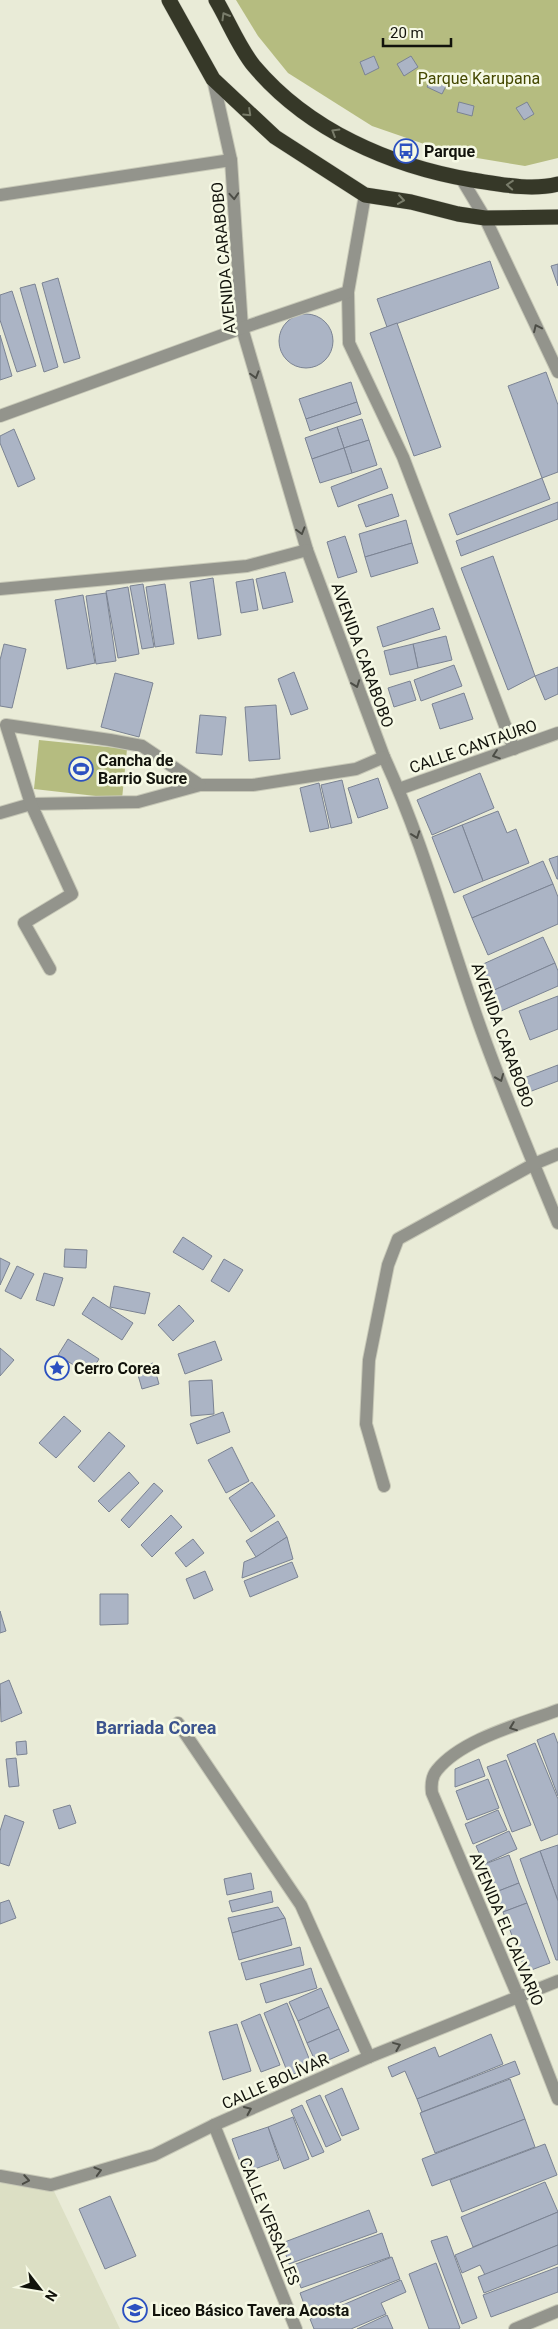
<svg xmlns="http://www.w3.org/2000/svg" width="558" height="2329" font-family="Roboto,sans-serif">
<rect width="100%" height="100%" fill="#e9ebd7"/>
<path fill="#dcdfc4" d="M0,2176l51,9 69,144h-120z"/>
<g fill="#b5bc80">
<path d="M236,0h322v158l-33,8 -72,-12 -81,-28 -84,-53 -30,-37z"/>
<path d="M39,740l88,9 -5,50 -88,-10z"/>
</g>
<g fill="#abb4c5" stroke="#7b8393">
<path d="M374,56l5,12 -14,7 -5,-13z"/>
<path d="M411,56l7,11 -14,9 -7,-12z"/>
<path d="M432,77l15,7 -5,10 -15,-7z"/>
<path d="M459,102l15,4 -2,10 -15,-4z"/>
<path d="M527,102l7,12 -10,6 -8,-12z"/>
<path d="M490,261l9,27 -112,39 -10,-28z"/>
<path d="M558,264v22l-7,-20z"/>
<path d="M58,278l22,80 -16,5 -22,-80z"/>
<path d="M35,284l23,83 -14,5 -24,-84z"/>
<path d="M12,291l24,75 -19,6 -17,-52v-25z"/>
<circle cx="306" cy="341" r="27"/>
<path d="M397,323l44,124 -27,9 -44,-123z"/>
<path d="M0,335l12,41 -12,4z"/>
<path d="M546,372l12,33v67l-16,6 -34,-92z"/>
<path d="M351,382l6,20 -51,17 -7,-20z"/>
<path d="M357,402l4,12 -51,17 -4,-12z"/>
<path d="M362,419l7,21 -25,8 -7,-21z"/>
<path d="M337,427l7,21 -32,11 -7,-21z"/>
<path d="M14,429l21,50 -17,8 -18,-44v-7z"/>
<path d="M369,440l8,25 -25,8 -8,-25z"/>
<path d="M344,448l8,25 -32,10 -8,-24z"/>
<path d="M381,468l7,20 -50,19 -7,-20z"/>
<path d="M542,478l8,21 -93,36 -8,-21z"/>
<path d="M392,494l7,22 -33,11 -8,-22z"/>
<path d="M558,502v17l-97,37 -5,-15z"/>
<path d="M406,520l6,23 -47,14 -6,-23z"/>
<path d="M345,536l12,36 -19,6 -11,-36z"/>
<path d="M412,543l6,20 -47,14 -6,-20z"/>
<path d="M493,556l42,120 -27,14 -47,-122z"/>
<path d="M285,572l8,30 -30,7 -7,-30z"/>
<path d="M213,578l8,57 -23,4 -8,-57z"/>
<path d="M253,579l5,31 -17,3 -5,-31z"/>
<path d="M143,584l11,63 -12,2 -12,-63z"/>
<path d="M165,584l9,60 -19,3 -9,-60z"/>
<path d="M128,587l11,67 -21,4 -12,-67z"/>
<path d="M106,593l10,68 -20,3 -10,-68z"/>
<path d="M83,595l12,68 -28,6 -12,-69z"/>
<path d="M433,608l7,21 -57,18 -6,-20z"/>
<path d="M446,636l6,24 -34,8 -5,-24z"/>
<path d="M4,644l22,5 -14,59 -12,-2v-46z"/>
<path d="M413,644l5,24 -28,7 -6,-24z"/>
<path d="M454,665l8,21 -41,15 -7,-21z"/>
<path d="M558,667v27l-13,6 -10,-24z"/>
<path d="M294,672l14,37 -17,6 -13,-36z"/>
<path d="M115,673l38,10 -14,54 -38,-10z"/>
<path d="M410,681l6,19 -22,7 -6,-19z"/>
<path d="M464,693l9,26 -33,10 -8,-25z"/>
<path d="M276,705l4,54 -31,2 -4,-54z"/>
<path d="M200,715l26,2 -4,38 -26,-2z"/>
<path d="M480,773l14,35 -62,27 -15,-35z"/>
<path d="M378,778l10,30 -30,10 -10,-30z"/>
<path d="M342,780l10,43 -21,5 -10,-43z"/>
<path d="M319,783l10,45 -19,4 -10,-44z"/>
<path d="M498,811l9,22 9,-4 13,34 -46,18 -21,-56z"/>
<path d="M462,825l21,56 -29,12 -22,-56z"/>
<path d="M558,856v23h-1l-8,-20z"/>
<path d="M543,861l10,23 -81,34 -9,-22z"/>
<path d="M553,884l5,13v27l-70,31 -16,-37z"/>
<path d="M543,937l12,26 -63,28 -11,-26z"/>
<path d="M555,963l3,8v15l-57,25 -9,-20z"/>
<path d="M558,996v33l-28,11 -11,-29z"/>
<path d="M558,1065v16l-29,11 -5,-14z"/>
<path d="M183,1237l29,19 -9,14 -30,-18z"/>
<path d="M65,1249l22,1 -1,18 -22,-1z"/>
<path d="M0,1258l10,5 -10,22z"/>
<path d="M224,1259l19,11 -14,22 -18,-11z"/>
<path d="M17,1266l17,8 -13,25 -16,-8z"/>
<path d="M44,1273l19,5 -9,28 -18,-6z"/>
<path d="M114,1286l36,7 -5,21 -35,-7z"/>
<path d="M93,1297l40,26 -11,17 -40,-26z"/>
<path d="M179,1305l15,16 -21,20 -15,-16z"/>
<path d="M68,1339l31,20 -10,16 -31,-20z"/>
<path d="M215,1341l7,19 -37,14 -7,-20z"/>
<path d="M0,1348l14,12 -14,16z"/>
<path d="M153,1363l6,21 -17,5 -6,-21z"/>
<path d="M212,1380l2,34 -23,2 -2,-35z"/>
<path d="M223,1412l7,20 -33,12 -7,-20z"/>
<path d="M64,1416l17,15 -25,27 -17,-15z"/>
<path d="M109,1432l16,14 -31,36 -16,-15z"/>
<path d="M232,1447l17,34 -23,12 -18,-33z"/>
<path d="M129,1472l10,11 -30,29 -11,-11z"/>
<path d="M252,1482l23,34 -24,16 -22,-34z"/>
<path d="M154,1483l9,8 -34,37 -8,-8z"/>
<path d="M171,1515l11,12 -30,30 -11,-12z"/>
<path d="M278,1521l9,16 -31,20 -10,-16z"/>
<path d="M287,1537l6,22 -51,19 2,-16 12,-5z"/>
<path d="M193,1539l11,14 -18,14 -11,-14z"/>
<path d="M292,1562l6,15 -48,20 -6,-16z"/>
<path d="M205,1571l8,19 -19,9 -8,-20z"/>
<path d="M100,1594h28v30l-28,1z"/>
<path d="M0,1611l6,20 -6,2z"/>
<path d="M9,1680l13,33 -21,9 -1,-38z"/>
<path d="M554,1733l4,11v52l-21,-56z"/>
<path d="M26,1741l1,13 -10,1 -1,-13z"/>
<path d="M535,1743l23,56v35l-17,7 -34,-86z"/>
<path d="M16,1758l3,28 -10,1 -3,-28z"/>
<path d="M479,1759l6,17 -30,11v-18z"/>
<path d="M506,1760l25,65 -19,7 -25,-65z"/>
<path d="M488,1779l11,29 -32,12 -11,-29z"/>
<path d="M70,1805l6,18 -17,6 -6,-19z"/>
<path d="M498,1810l9,20 -34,14 -8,-20z"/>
<path d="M5,1815l19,7 -15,44 -9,-3v-32z"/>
<path d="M509,1831l8,18 -33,15 -8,-18z"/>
<path d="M558,1845v56l-18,-50z"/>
<path d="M540,1851l18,50v59h-2l-36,-101z"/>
<path d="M509,1855l10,28 -23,9 -11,-28z"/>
<path d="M251,1873l3,16 -27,6 -3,-16z"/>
<path d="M519,1883l8,20 -24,9 -7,-20z"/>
<path d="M271,1891l2,11 -41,10 -3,-11z"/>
<path d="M9,1900l7,18 -16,6v-21z"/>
<path d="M527,1903l23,60 -24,9 -23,-60z"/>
<path d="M278,1907l7,11 -53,15 -4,-15z"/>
<path d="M285,1918l7,27 -53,15 -7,-27z"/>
<path d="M300,1947l4,18 -58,15 -5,-17z"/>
<path d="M311,1968l6,20 -51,15 -6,-19z"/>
<path d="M321,1988l8,19 -31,14 -9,-19z"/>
<path d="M287,2003l25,63 -23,10 -25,-63z"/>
<path d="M329,2007l10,22 -32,14 -9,-22z"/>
<path d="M260,2014l20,51 -19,7 -20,-50z"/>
<path d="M237,2024l14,47 -28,9 -14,-48z"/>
<path d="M339,2029l10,22 -32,14 -10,-22z"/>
<path d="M491,2034l12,30 -86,35 -12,-28 -13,6 -4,-10 47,-20 4,10z"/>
<path d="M515,2061l5,13 -98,38 -5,-13z"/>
<path d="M510,2079l15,40 -90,34 -15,-40z"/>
<path d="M342,2088l17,41 -17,7 -17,-40z"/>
<path d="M320,2095l21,45 -15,7 -20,-46z"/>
<path d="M302,2105l22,47 -12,5 -21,-47z"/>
<path d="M293,2117l16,42 -25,10 -16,-42z"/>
<path d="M525,2119l10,28 -103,39 -10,-27z"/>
<path d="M268,2127l11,33 -35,13 -12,-34z"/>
<path d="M545,2144l12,31 -95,37 -12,-32z"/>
<path d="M545,2182l13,30 -85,35 -12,-30z"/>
<path d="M110,2196l26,60 -31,13 -26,-60z"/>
<path d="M369,2210l8,22 -88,32 -7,-21z"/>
<path d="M558,2212v33l-73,30 -5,-10 -18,8 -7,-18z"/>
<path d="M382,2233l8,24 -89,31 -8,-23z"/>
<path d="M447,2236l30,82 -15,6 -31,-83z"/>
<path d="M558,2245v19l-74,29 -6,-16z"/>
<path d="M392,2257l8,22 -92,36 -8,-22z"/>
<path d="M436,2263l24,65 -2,1h-29l-20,-55z"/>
<path d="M558,2267v25l-67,25 -8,-22z"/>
<path d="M401,2280l5,12 -25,11 5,11 -35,15h-37l-4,-10z"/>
<path d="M387,2315l6,14h-36z"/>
</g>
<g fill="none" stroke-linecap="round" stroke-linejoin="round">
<g stroke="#c7c8b7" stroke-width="14">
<g id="street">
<path d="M213,79l18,81 11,168 65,222 77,207c41,89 65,184 98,275 23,64 50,128 76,191"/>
<path d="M461,178l24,40 73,154"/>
<path d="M0,195l231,-35"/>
<path d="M365,195l-17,97 1,51 54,114 111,292"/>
<path d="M0,416l242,-88 106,-36"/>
<path d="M0,589l247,-23 60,-16"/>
<path d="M399,789l159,-56"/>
<path d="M0,813l31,-9 107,-2 62,-17h53l103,-16 28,-12"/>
<path d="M50,969l-26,-46 48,-29 -41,-90 -25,-79 104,15 32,6 58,39"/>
<path d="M384,1486l-18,-62 3,-64 19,-95 10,-26 136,-75 24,-10"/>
<path d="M558,1710c-37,14 -96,29 -121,60 -6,7 -6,15 -5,23l86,203 40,103"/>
<path d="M178,1723l123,182 68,152"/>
<path d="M214,2125l82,204"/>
<path d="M0,2176l51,9 103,-30 60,-30 155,-68 189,-76"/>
<path d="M515,2329l43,-18"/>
</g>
</g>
<g stroke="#c7c8b7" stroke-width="16">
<g id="highway">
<path d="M169,0l44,79 62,58 90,58 46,7 47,12 27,4 73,-1"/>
<path d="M216,0c12,20 23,48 38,66 54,64 136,100 218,114 27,4 59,11 86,4"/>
</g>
</g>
<use href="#street" stroke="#93948c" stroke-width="12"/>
<use href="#highway" stroke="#363828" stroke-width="15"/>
</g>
<defs><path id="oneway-chevron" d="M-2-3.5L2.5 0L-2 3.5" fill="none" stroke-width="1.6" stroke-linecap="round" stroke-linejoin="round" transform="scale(1.25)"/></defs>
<g stroke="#797c6a">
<use href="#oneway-chevron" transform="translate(225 16) rotate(-120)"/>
<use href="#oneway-chevron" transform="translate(248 113) rotate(43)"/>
<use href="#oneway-chevron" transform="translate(335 132) rotate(-149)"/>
<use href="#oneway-chevron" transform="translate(510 185) rotate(-176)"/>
<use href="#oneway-chevron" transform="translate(401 200) rotate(8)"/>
</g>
<g stroke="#4c4d46">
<use href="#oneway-chevron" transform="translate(234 196) rotate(86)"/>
<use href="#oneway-chevron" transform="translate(537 328) rotate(-115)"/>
<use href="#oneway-chevron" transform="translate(255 375) rotate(74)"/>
<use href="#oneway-chevron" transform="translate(301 531) rotate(74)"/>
<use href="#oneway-chevron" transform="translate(356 684) rotate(70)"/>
<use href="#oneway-chevron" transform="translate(496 755) rotate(161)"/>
<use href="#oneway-chevron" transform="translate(416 835) rotate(70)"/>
<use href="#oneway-chevron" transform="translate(500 1078) rotate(68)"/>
<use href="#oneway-chevron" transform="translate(513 1727) rotate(159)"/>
<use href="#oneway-chevron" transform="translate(397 2046) rotate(-22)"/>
<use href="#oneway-chevron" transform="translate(248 2110) rotate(-24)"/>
<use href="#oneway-chevron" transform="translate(98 2171) rotate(-16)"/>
<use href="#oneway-chevron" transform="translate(26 2180) rotate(10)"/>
</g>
<defs>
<g id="bus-ring" transform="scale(1.25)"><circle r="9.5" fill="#f6f9e5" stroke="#2c51c0" stroke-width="1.5"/><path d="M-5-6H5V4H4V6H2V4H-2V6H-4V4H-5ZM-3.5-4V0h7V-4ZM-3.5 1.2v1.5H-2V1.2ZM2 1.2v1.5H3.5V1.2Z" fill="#2c51c0"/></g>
<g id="stadium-ring" transform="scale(1.25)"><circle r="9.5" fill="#f6f9e5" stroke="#2c51c0" stroke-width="1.5"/><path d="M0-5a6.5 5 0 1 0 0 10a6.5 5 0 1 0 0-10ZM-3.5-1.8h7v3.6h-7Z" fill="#2c51c0"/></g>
<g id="sight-ring" transform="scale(1.25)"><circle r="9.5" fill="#f6f9e5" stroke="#2c51c0" stroke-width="1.5"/><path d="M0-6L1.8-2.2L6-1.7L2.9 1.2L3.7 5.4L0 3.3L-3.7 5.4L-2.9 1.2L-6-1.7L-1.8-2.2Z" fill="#2c51c0"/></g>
<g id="school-ring" transform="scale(1.25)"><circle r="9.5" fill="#f6f9e5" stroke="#2c51c0" stroke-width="1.5"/><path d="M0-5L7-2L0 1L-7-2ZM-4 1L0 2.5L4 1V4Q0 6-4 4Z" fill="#2c51c0"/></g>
</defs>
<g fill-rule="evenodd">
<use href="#bus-ring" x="406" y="151"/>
<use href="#stadium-ring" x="81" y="769"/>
<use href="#sight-ring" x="57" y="1368"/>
<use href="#school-ring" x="135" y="2310"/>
</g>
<g text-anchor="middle" stroke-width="5" stroke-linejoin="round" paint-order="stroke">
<g font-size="16" fill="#444800" stroke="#f6f9e5">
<text x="479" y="84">Parque Karupana</text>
</g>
<g font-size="16" font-weight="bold" fill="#12130c" stroke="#f6f9e5" text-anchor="start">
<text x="424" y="157">Parque</text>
<text x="98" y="766">Cancha de<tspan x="98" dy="18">Barrio Sucre</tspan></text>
<text x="74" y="1374">Cerro Corea</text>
<text x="152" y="2316">Liceo Básico Tavera Acosta</text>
</g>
<g font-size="16" fill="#12130c" stroke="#f6f9e5">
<text transform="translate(223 258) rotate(-95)" y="6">AVENIDA CARABOBO</text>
<text transform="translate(363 655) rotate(70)" y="6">AVENIDA CARABOBO</text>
<text transform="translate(473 746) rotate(-19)" y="6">CALLE CANTAURO</text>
<text transform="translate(503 1035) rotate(70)" y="6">AVENIDA CARABOBO</text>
<text transform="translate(507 1929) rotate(67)" y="6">AVENIDA EL CALVARIO</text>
<text transform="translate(275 2081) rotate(-24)" y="6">CALLE BOLÍVAR</text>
<text transform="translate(270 2221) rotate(68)" y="6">CALLE VERSALLES</text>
</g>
<g font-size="18" font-weight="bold" fill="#3c548e" stroke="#f6f9e5">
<text x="156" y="1734">Barriada Corea</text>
</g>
</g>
<g transform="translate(40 2289) rotate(121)" stroke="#f6f9e5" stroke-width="4" paint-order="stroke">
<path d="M0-4L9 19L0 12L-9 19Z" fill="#12130c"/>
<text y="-8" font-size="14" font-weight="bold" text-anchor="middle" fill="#12130c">N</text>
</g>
<path d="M383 38v8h68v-8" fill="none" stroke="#12130c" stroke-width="2.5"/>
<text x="390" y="38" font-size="15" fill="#12130c" stroke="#f6f9e5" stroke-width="4" paint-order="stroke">20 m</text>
</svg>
